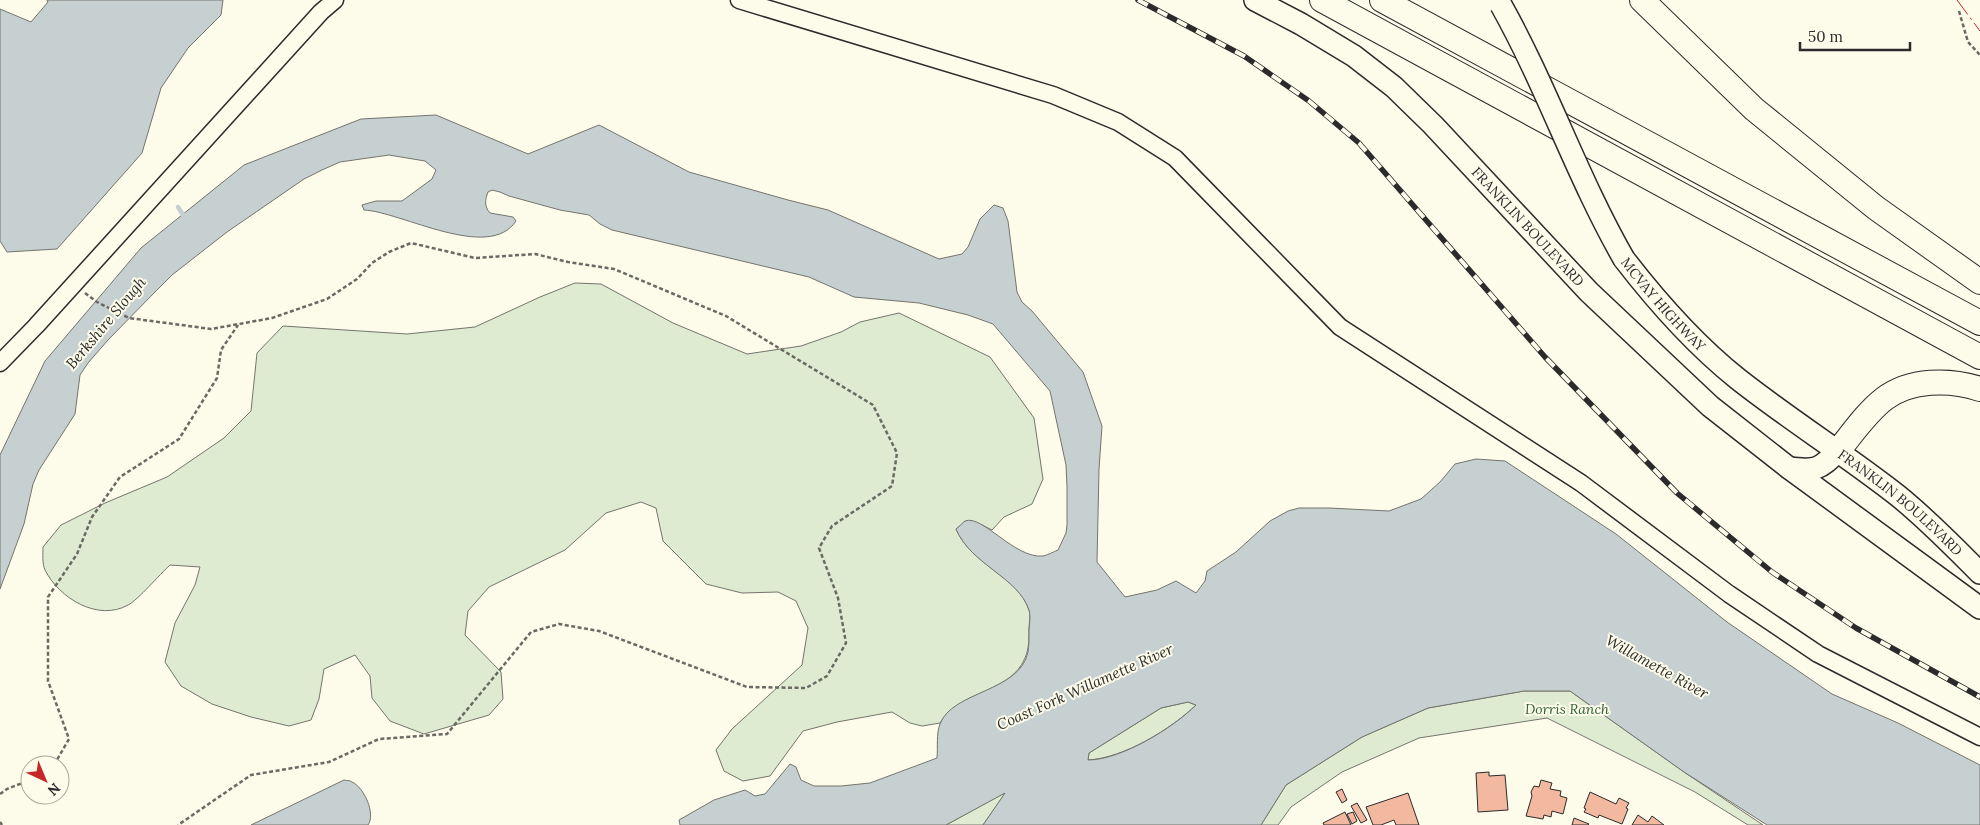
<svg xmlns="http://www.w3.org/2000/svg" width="1980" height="825" font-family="Lora,serif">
<rect width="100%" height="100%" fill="#fdfbea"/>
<g fill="#deebd1" stroke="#74746e">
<path d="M575,283l26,1 72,39 74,31 54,-8 40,-14 19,-10 39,-9 91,44 44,61 9,61 -11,25 -28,13 -12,13 -10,-5 -16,-4 -10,8c15,36 62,47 73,81 2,5 0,13 0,19 0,10 0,20 -4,29 -14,35 -67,33 -85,65l-18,3 -12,-3 -18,-11 -55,10 -34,9 -33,45 -27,5 -19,-10 -8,-21 16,-21 70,-64 6,-37 -12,-27 -18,-9 -36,1 -36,-9 -43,-43 -7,-33 -15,-6 -35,11 -41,37 -76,37 -21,24 -3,24 36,37 2,27 -14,16 -65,19 -34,-13 -18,-23 -2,-22 -15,-21 -31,14 -5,30 -8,21 -22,6 -38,-9 -39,-13 -31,-18 -16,-24 10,-39 20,-38 5,-18 -30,-2c-10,9 -32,35 -42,40 -30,17 -69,-7 -83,-35 -3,-6 -2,-17 -2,-23l18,-22 44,-22 62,-26 57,-39 27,-27 6,-58 26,-27 124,8 68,-7 65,-30z"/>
<path d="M1524,691h46l114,81 79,53h-15l-53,-33 -148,-74 -128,20 -77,34 -51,35 -13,18h-17l25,-40 76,-48 66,-29z"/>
<path d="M1188,702l8,3c-25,24 -72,53 -108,55l1,-7 72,-45z"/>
<path d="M1006,792l-23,33h-37z"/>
</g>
<g fill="#c7d0d0" stroke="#74746e" fill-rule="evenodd">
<path d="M47,0h176l-2,15 -33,33 -27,40 -19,65 -85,96 -50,3 -7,-11v-232l31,13 17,-20z"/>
<path d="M436,115l92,39 71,-29 90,47 99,28 40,10 111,49 23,-5 6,-7 12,-28 14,-14 9,3 5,13 9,71 5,10 10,9 51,61 19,54 -3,43 -2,93 28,35 32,-7 19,-9 20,12 9,-12 2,-10 29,-19 34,-31 18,-10 11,-3h30l60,3 32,-12 19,-17 15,-18 21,-5 29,2 111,73 111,88 105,72 66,29 82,42v60h-213l-83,-53 -114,-81h-46l-96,17 -66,29 -76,48 -25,40h-278l22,-32 -59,32h-266l-1,-5 35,-20 31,-10 10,6 10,-2 25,-30 6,3 5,13 13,6h27l29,-3 67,-25c1,-11 -1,-24 3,-34 12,-33 80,-32 88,-72 1,-6 1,-13 1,-19 0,-7 2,-17 0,-23 -11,-33 -58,-45 -73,-81 3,-2 6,-6 9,-8 17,-7 50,38 78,35 5,-1 10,-4 15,-6l8,-17 1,-8v-38l-1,-22 -16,-74 -57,-67 -25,-9 -49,-12 -65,-6 -45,-20 -197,-47 -12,-6 -11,-9 -29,-5 -51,-14 -9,-4 -8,-2 -4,2c-3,8 -4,14 2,21l23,4 3,4c-27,41 -114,-9 -152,-11l-2,-5 14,-4h26l30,-22 4,-9 -11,-9 -36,-6 -49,7 -18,8 -18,9 -77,53 -55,43 -17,17 -47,48 -20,23 -8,12 -5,39 -36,56 -6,14 -9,40 -24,65v-134l45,-94 96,-113 103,-83 117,-46zM1188,702l8,3c-23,23 -75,55 -108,55l1,-7 72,-45z"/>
<path d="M344,780c3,1 6,0 8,2 12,5 24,32 16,43h-117z"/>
</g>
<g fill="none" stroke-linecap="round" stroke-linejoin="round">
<path stroke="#c7d0d0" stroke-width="4.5" d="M178,207l7,11"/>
</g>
<g fill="#f2b8a0" stroke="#2b2b2b">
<path d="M1489,772v4l16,-1 3,35 -30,2 -2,-39z"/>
<path d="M1541,780l11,3 -2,6 11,2 -1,5 7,2 -4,16 -11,-3 -1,6 -7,-2 -1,4 -17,-3 6,-20 -1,-4 3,-6 5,1z"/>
<path d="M1342,789l5,11 -5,3 -6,-11z"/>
<path d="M1590,792l26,12 3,-6 10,5 -3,5 2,1 -6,15 -23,-9 -1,3 -14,-6 2,-3 -2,-1z"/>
<path d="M1408,793l11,32h-23l-2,-5 -13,5h-8l-7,-18z"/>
<path d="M1357,803l10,17 -6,3 -10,-17z"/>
<path d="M1345,812l6,13h-27l-1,-2z"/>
<path d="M1353,812l4,9 -5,3 -5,-10z"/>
<path d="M1638,815l10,7 4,-6 12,9h-32z"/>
<path d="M1574,818l15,6 -1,1h-16z"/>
</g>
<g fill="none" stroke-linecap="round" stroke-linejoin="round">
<g stroke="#2b2b2b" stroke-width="19">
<g id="minor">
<path d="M739,0l314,95 65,27 57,36 165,169 241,156 148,111 89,60 162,83"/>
<path d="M0,363l36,-37 285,-314 14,-12"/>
</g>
</g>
<g stroke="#2b2b2b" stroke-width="24">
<g id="major">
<path id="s1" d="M1255,0l46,24 53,32 40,31 39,38 156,167 121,114 79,62 191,140"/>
<path id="s2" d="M1624,259c34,44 70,85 114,120 52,41 108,76 159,116 30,24 56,51 83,78"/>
<path d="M1789,468c27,3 30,2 49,-17"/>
</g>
</g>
<g stroke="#2b2b2b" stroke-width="26">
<g id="highway">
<path d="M1322,0l658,357"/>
<path d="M1382,0l598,323"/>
<path d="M1642,0l112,109 122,99 104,74"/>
<path d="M1838,451c14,-17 28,-38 46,-52 26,-20 66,-20 96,-10"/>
</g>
</g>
<g stroke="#6a6964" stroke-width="2.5" stroke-dasharray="4 2.5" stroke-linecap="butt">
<path d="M1959,11l9,31 12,13"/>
<path d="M85,293l12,9 32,16 82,11 61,-11 55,-19 30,-20 15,-16 17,-11 22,-9 64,15 60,-4 33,8 46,7 112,47 147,89 24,48 -5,33 -60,40 -13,22 19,50 8,45 -19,33 -21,12 -59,-1 -148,-56 -40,-7 -28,8 -84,102 -68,5 -50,23 -78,13 -73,50"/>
<path d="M54,765l15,-26 -21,-58v-84l29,-43 15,-37 28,-40 59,-38 38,-61 4,-28 17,-25"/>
<path d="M0,794l7,-5 23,-9"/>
<path d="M0,822l2,3"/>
</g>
<use href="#minor" stroke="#fdfbea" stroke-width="16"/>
<use href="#major" stroke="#fdfbea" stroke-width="21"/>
<use href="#highway" stroke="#fdfbea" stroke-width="24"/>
<g stroke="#2b2b2b" stroke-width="5.5">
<path id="rail" d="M1138,0l106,56 65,45 50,42 186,214 132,136 95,79 84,56 124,69"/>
</g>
<use href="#rail" stroke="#fdfbea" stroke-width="4" stroke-dasharray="11" stroke-linecap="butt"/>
<g stroke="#2b2b2b" stroke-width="24" stroke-linecap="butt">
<path id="major-bridge" d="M1501,5c46,82 76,172 123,254"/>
</g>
<use href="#major-bridge" stroke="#fdfbea" stroke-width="21"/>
<path stroke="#c62828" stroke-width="1" stroke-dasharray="18 4 2.5 4" stroke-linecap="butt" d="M1957,0l23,31"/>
</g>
<g text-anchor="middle" stroke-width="4" stroke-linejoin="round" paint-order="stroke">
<g font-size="14" fill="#2b2b2b" stroke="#fdfbea">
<text dy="5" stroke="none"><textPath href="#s1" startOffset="358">FRANKLIN BOULEVARD</textPath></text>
<text dy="5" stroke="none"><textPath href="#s2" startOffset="60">MCVAY HIGHWAY</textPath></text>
<text dy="5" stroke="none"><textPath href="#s2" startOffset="370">FRANKLIN BOULEVARD</textPath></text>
</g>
<g font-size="14" font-style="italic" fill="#34623c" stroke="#fdfbea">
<text x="1567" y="714">Dorris Ranch</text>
</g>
<g font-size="15" font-style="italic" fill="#2b2b2b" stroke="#fdfbea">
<text transform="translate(106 323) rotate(-50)" y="5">Berkshire Slough</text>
<text transform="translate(1657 667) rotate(29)" y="5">Willamette River</text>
<text transform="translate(1085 687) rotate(-24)" y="5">Coast Fork Willamette River</text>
</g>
</g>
<g transform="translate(45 780) rotate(136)"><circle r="24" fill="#fdfbea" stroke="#a9a89e"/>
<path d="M0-4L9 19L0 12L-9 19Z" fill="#c62828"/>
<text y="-8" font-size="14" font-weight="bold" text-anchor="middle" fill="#2b2b2b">N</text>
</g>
<path d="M1800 42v8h110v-8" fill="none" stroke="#2b2b2b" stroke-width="2.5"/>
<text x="1808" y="42" font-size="15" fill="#2b2b2b" stroke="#fdfbea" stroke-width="4" paint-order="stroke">50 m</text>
</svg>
